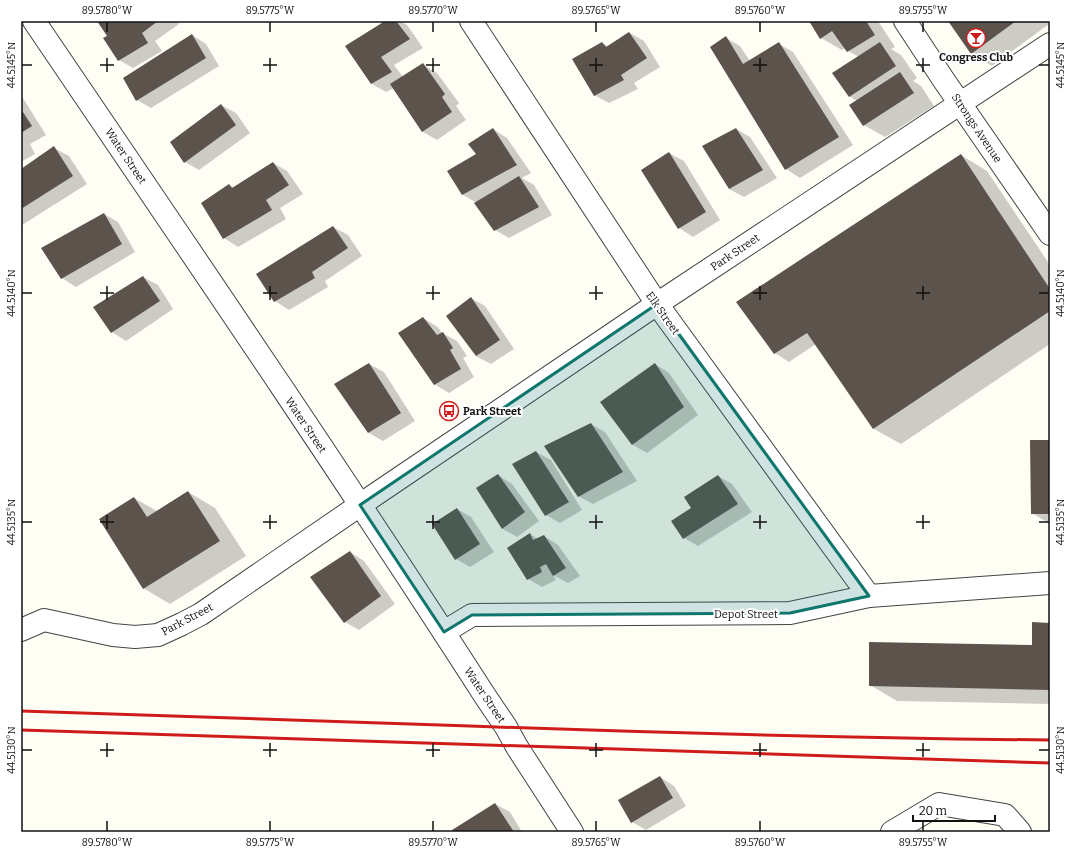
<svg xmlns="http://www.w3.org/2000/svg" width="1071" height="853" font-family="Bitter,serif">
<rect width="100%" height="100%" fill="#fffef5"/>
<g fill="#0003">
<path d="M98,21h79l2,3 -24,17 7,10 -29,17 -14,-8 -11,-24z"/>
<path d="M387,21h13l7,4 16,23 -29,17 9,12 20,-12 14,8 22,30 -3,3 10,14 -29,20 -14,-8 -29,-44 -8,4 -14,-8 -25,-37z"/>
<path d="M810,21h68l17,26 -4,2 10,6 16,23 -4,3 8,5 13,20 -49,31 -21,-12 -7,-24 -8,-5 10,-39 -11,-6 -3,-3 -3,2 -21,-12z"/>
<path d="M949,21h98l2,3 -57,42 -21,-13z"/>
<path d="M630,33l14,8 16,26 -26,16 4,6 -29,14 -15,-8 8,-52 7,4z"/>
<path d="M192,35l14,9 13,22 -68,42 -14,-8z"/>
<path d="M726,38l14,8 10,15 29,-17 14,8 60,93 -53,33 -14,-9z"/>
<path d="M21,95l25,40 -16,9 5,10 -14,8z"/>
<path d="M221,105l15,8 14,20 -51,37 -14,-8z"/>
<path d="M493,129l14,9 24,35 -9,5 12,7 18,30 -43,23 -14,-8 -18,-27 -14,-8 -15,-24 30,-17z"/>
<path d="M736,129l14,8 27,41 -33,19 -15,-8z"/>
<path d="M54,148l15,8 18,28 -65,41 -1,-1v-54z"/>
<path d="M669,153l15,8 36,59 -27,17 -14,-9z"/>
<path d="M961,155l26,16 63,94v79l-149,100 -27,-15 -58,-85 -27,18 -14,-9z"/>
<path d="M273,163l14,8 16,23 -23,14 6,11 -48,28 -14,-9 5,-53 5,3z"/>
<path d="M104,214l14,8 17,30 -59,35 -14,-9 -19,-30z"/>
<path d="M333,227l15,8 14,21 -37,25 3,6 -39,23 -14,-9z"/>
<path d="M143,277l15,8 15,24 -47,32 -14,-9z"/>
<path d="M471,298l14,8 29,43 -23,15 -15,-8z"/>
<path d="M423,318l15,9 4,6 15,8 10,15 -4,2 11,19 -25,16 -15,-9z"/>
<path d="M369,364l15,8 31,49 -32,20 -14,-8 -34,-49z"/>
<path d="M655,364l14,9 29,42 -51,38 -14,-8 -32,-43z"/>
<path d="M591,424l14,8 32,49 -44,23 -15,-8z"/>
<path d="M1050,441v83l-18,-11z"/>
<path d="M536,452l15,8 31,50 -22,13 -14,-8z"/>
<path d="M498,475l14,9 27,37 -22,16 -14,-8 -25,-41z"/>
<path d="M718,476l14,8 20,28 -54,34 -14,-8 8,-30z"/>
<path d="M188,492l27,16 31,48 -76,48 -27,-16 -9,-90 23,13z"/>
<path d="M457,509l14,8 23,35 -24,15 -14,-8z"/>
<path d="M530,534l8,5 6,-3 14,9 22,31 -12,7 -15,-8 3,5 -14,7 -14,-8z"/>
<path d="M350,552l14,9 31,43 -36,26 -14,-8z"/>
<path d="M1050,624v80l-153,-3 -27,-16 163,-39z"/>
<path d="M660,777l14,9 12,20 -40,24 -14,-8z"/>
<path d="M495,804l15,8 12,20h-67z"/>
</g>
<g fill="#5b534c">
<path d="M97,21h61l-16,12 6,10 -30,18 -15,-23 4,-2z"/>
<path d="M385,21h11l14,18 -29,18 11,15 -21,12 -26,-38z"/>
<path d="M809,21h57l9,14 -28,17 -15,-21 -12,8z"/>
<path d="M948,21h68l-45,33z"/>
<path d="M629,32l18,26 -26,17 3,5 -30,16 -22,-37 30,-17 4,5z"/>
<path d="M192,34l14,24 -70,43 -13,-23z"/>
<path d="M726,36l17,28 36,-22 60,95 -54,33 -75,-123z"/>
<path d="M880,42l16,24 -47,31 -17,-24z"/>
<path d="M423,63l22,31 -3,3 10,15 -30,20 -32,-48z"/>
<path d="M900,72l14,21 -51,33 -14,-21z"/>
<path d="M221,104l15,21 -52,38 -14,-21z"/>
<path d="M21,109l11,17 -11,7z"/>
<path d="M493,128l24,37 -55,30 -15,-24 29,-17 -8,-10z"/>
<path d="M736,128l27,42 -34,19 -27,-43z"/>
<path d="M54,146l19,30 -52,33v-40z"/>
<path d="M669,152l37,60 -28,17 -37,-59z"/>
<path d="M961,154l89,135v22l-177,118 -66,-96 -33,21 -38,-52z"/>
<path d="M273,162l16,23 -23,15 6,10 -49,29 -22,-36 28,-19 3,4z"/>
<path d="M519,176l20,31 -45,24 -20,-28z"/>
<path d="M104,213l18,31 -61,35 -20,-31z"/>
<path d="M333,226l15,22 -36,24 3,6 -41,24 -18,-28z"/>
<path d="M143,276l17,25 -49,32 -18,-26z"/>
<path d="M471,297l29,43 -24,16 -30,-40z"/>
<path d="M423,317l14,18 6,-3 10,16 -3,2 11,19 -27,16 -36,-52z"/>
<path d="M369,363l32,50 -33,20 -34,-49z"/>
<path d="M655,363l29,44 -52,38 -32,-43z"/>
<path d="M591,423l32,49 -45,25 -34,-51z"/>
<path d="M1030,440h20v74h-19z"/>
<path d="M536,451l33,51 -24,14 -33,-52z"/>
<path d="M498,474l27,38 -23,17 -26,-41z"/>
<path d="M718,475l20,29 -55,35 -12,-18 20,-13 -7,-11z"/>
<path d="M188,491l32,50 -77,48 -44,-70 35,-22 13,20z"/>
<path d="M457,508l23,36 -25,16 -23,-36z"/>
<path d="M530,533l3,7 11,-5 22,33 -13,8 -7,-12 -6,3 2,5 -15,8 -20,-32z"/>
<path d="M350,551l31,45 -37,27 -34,-46z"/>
<path d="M1032,622l18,1v67l-181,-4v-44l163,3z"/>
<path d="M660,776l13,22 -42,25 -13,-23z"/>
<path d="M495,803l19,29h-61l-1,-2z"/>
</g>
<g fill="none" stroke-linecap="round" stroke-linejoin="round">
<g stroke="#444" stroke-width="24">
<g id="minor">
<path d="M34,21c152,224 305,448 451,675l21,31 11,20 55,85"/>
<path d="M471,21l186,283 212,292"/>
<path d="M905,21l38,58 107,155"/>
<path d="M21,630l23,-10 69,15 22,2 23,-2 24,-11 19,-10 178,-122 278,-188 393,-260"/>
<path d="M444,632l28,-17 318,-2 79,-17 181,-13"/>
<path d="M892,832l47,-28 66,11 15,17"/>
</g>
</g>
<use href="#minor" stroke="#fff" stroke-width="22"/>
<g stroke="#cf1c1b" stroke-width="3">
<path d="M21,711l449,15c194,7 387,12 580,14"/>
<path d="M21,730l1029,33"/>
</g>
</g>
<path fill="#0f766e" fill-opacity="0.2" stroke="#0f766e" stroke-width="3" stroke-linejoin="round" d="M657,304l212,292 -79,17 -318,2 -28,17 -84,-127z"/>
<path fill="none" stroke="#111" stroke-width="1.5" d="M107,22v10M270,22v10M433,22v10M596,22v10M760,22v10M923,22v10M107,58v14M270,58v14M433,58v14M596,58v14M760,58v14M923,58v14M22,65h10M100,65h14M263,65h14M426,65h14M589,65h14M753,65h14M916,65h14M1039,65h10M107,286v14M270,286v14M433,286v14M596,286v14M760,286v14M923,286v14M22,293h10M100,293h14M263,293h14M426,293h14M589,293h14M753,293h14M916,293h14M1039,293h10M107,515v14M270,515v14M433,515v14M596,515v14M760,515v14M923,515v14M22,522h10M100,522h14M263,522h14M426,522h14M589,522h14M753,522h14M916,522h14M1039,522h10M107,743v14M270,743v14M433,743v14M596,743v14M760,743v14M923,743v14M22,750h10M100,750h14M263,750h14M426,750h14M589,750h14M753,750h14M916,750h14M1039,750h10M107,821v10M270,821v10M433,821v10M596,821v10M760,821v10M923,821v10"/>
<defs>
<g id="bar-ring" transform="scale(1)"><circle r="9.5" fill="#fff" stroke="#cf1c1b" stroke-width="1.5"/><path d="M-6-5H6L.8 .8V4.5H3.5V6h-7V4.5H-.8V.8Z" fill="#cf1c1b"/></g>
<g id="bus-ring" transform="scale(1)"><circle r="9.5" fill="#fff" stroke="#cf1c1b" stroke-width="1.5"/><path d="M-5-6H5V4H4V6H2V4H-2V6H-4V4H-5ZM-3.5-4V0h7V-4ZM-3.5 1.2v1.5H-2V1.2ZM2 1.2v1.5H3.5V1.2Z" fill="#cf1c1b"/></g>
</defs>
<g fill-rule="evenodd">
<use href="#bar-ring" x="976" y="38"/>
<use href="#bus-ring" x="449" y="411"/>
</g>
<g text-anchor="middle" stroke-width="4" stroke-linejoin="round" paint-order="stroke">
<g font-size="11" font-weight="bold" fill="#111" stroke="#fff">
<text x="976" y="61">Congress Club</text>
<text x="463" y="415" text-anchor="start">Park Street</text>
</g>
<g font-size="11" fill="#111" stroke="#fff">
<text transform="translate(977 128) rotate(56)" y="4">Strongs Avenue</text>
<text transform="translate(126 156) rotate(56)" y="4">Water Street</text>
<text transform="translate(735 252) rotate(-34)" y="4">Park Street</text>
<text transform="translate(663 313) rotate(55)" y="4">Elk Street</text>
<text transform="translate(306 425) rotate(56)" y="4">Water Street</text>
<text x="746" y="618">Depot Street</text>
<text transform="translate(187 619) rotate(-28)" y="4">Park Street</text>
<text transform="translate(485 695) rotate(56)" y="4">Water Street</text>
</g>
</g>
<rect width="1071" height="853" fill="none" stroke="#ffffff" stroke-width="44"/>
<path d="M913 815v6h82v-6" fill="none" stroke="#111111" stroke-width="2"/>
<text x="919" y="815" font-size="12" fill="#111111" stroke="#ffffff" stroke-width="3" paint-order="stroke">20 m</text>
<rect x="22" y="22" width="1027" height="809" fill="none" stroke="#111" stroke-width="1.5"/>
<g font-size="10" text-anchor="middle" fill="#111">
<text x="107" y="14">89.5780°W</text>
<text x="270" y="14">89.5775°W</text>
<text x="433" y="14">89.5770°W</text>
<text x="596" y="14">89.5765°W</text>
<text x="760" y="14">89.5760°W</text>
<text x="923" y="14">89.5755°W</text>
<text transform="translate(11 65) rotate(-90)" y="4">44.5145°N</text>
<text transform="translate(1060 65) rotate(-90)" y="4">44.5145°N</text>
<text transform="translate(11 293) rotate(-90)" y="4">44.5140°N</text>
<text transform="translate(1060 293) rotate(-90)" y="4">44.5140°N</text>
<text transform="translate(11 522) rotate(-90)" y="4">44.5135°N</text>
<text transform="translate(1060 522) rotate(-90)" y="4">44.5135°N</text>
<text transform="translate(11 750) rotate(-90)" y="4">44.5130°N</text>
<text transform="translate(1060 750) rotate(-90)" y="4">44.5130°N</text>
<text x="107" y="846">89.5780°W</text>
<text x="270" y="846">89.5775°W</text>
<text x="433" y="846">89.5770°W</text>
<text x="596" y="846">89.5765°W</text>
<text x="760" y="846">89.5760°W</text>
<text x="923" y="846">89.5755°W</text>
</g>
</svg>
